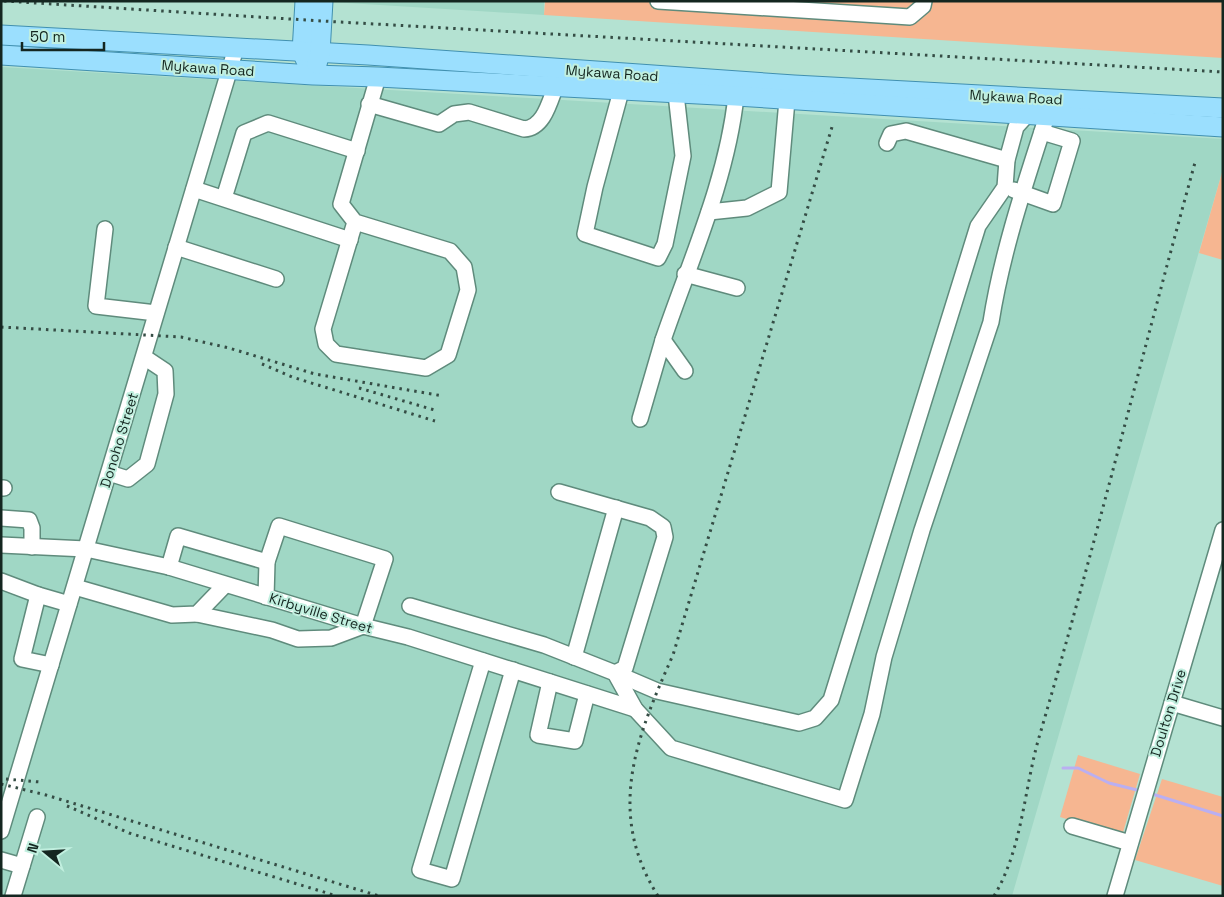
<svg xmlns="http://www.w3.org/2000/svg" width="1224" height="897" font-family="'Space Grotesk',sans-serif">
<rect width="100%" height="100%" fill="#b4e2d2"/>
<g fill="#a0d7c5">
<path d="M315,1h229v14z"/>
<path d="M1,67l1222,72v30l-211,727h-1011z"/>
</g>
<g fill="#f6b691">
<path d="M545,1h678v57l-679,-43z"/>
<path d="M1223,169v91l-24,-7z"/>
<path d="M1078,755l62,19 -18,62 -62,-19z"/>
<path d="M1162,779l61,18v89l-88,-26z"/>
</g>
<g fill="none" stroke-linecap="round" stroke-linejoin="round">
<g stroke="#baaff1" stroke-width="3">
<path d="M1063,768h15l31,15 32,8"/>
<path d="M1149,793l74,23"/>
</g>
<g stroke="#5f8b7c" stroke-width="18">
<g id="minor">
<path d="M658,1l252,16 13,-11 1,-5"/>
<path d="M624,80l-29,107 -10,47 73,24 7,-14 18,-88 -7,-62"/>
<path d="M369,104l70,20 15,-10 15,-2 55,17c19,-1 25,-25 31,-41"/>
<path d="M887,143l4,-9 15,-3 101,29"/>
<path d="M194,189l156,51"/>
<path d="M1014,190l39,14 19,-63 -30,-9"/>
<path d="M224,198l20,-65 24,-10 89,28"/>
<path d="M709,212l38,-4 32,-16 8,-92"/>
<path d="M355,222l95,29 14,16 4,23 -20,65 -22,13 -90,-14 -10,-10 -3,-15 32,-107 -14,-18 37,-127"/>
<path d="M105,229l-9,77 60,7"/>
<path d="M176,247l100,32"/>
<path d="M685,274l52,14"/>
<path d="M663,340c27,-79 64,-160 73,-244"/>
<path d="M640,419l23,-79 22,31"/>
<path d="M109,473l19,6 19,-15 19,-70 -1,-23 -21,-14"/>
<path d="M1,488h3"/>
<path d="M559,492l91,26 13,9 2,10 -40,131 -10,5"/>
<path d="M1,518l28,2 3,8v19"/>
<path d="M1,545l85,4 83,18 194,59 45,11 227,72"/>
<path d="M169,567l9,-31 89,26"/>
<path d="M1,581l37,14"/>
<path d="M75,587l97,28 25,-1 28,-29"/>
<path d="M410,606l134,39 71,28 20,36 36,39 174,52 27,-86 12,-57 38,-127 69,-208c11,-70 34,-138 56,-206"/>
<path d="M197,614l75,16 26,9 33,-1 32,-12 22,-67 -106,-33 -12,36 -1,35"/>
<path d="M574,657l42,-149"/>
<path d="M483,661l-63,209 32,9 61,-209"/>
<path d="M51,665l-29,-6 16,-64 31,9"/>
<path d="M615,673l42,18 142,32 16,-5 16,-18 147,-474 27,-39 2,-27 9,-33 10,-11 2,-10"/>
<path d="M550,682l-12,53 37,6 12,-47"/>
<path d="M1172,703l51,15"/>
<path d="M1072,826l58,17"/>
<path d="M1,831l235,-783"/>
<path d="M1,860l21,6"/>
<path d="M13,896l24,-79"/>
<path d="M1115,896l108,-366"/>
</g>
</g>
<g stroke="#4190b0" stroke-width="21">
<g id="major">
<path d="M305,1l-3,51 5,11"/>
<path d="M1,35l367,20 426,30 429,23"/>
<path d="M1,55l312,20 65,2 358,19 487,31"/>
<path d="M317,64l3,-11 3,-52"/>
</g>
</g>
<use href="#minor" stroke="#fff" stroke-width="15"/>
<use href="#major" stroke="#9bdffe" stroke-width="19"/>
<g stroke="#354d45" stroke-width="3" stroke-dasharray="2.5 5" stroke-linecap="butt">
<path d="M4,1l318,20 901,51"/>
<path d="M1,327l180,10 48,11 86,26 128,22"/>
<path d="M262,364l30,13 143,44"/>
<path d="M359,388l79,23"/>
<path d="M6,779l34,3"/>
<path d="M1,784l45,11 333,101"/>
<path d="M67,806l62,27 208,63"/>
<path d="M658,896c-53,-84 -21,-160 15,-241l159,-528"/>
<path d="M994,896c29,-48 30,-109 46,-162 56,-191 103,-384 156,-575"/>
</g>
</g>
<g text-anchor="middle" stroke-width="4" stroke-linejoin="round" paint-order="stroke">
<g font-size="14" fill="#142620" stroke="#c1efdf">
<text transform="translate(208 68) rotate(4)" y="5">Mykawa Road</text>
<text transform="translate(612 73) rotate(4)" y="5">Mykawa Road</text>
<text transform="translate(1016 97) rotate(3)" y="5">Mykawa Road</text>
<text transform="translate(119 440) rotate(-73)" y="5">Donoho Street</text>
<text transform="translate(321 613) rotate(17)" y="5">Kirbyville Street</text>
<text transform="translate(1168 713) rotate(-73)" y="5">Doulton Drive</text>
</g>
</g>
<rect width="1224" height="897" fill="none" stroke="#142620" stroke-width="5"/>
<g transform="translate(45 852) rotate(288)" stroke="#c1efdf" stroke-width="4" paint-order="stroke">
<path d="M0-4L9 19L0 12L-9 19Z" fill="#142620"/>
<text y="-8" font-size="14" font-weight="bold" text-anchor="middle" fill="#142620">N</text>
</g>
<path d="M22 42v8h82v-8" fill="none" stroke="#142620" stroke-width="2.5"/>
<text x="30" y="42" font-size="15" fill="#142620" stroke="#c1efdf" stroke-width="4" paint-order="stroke">50 m</text>
</svg>
